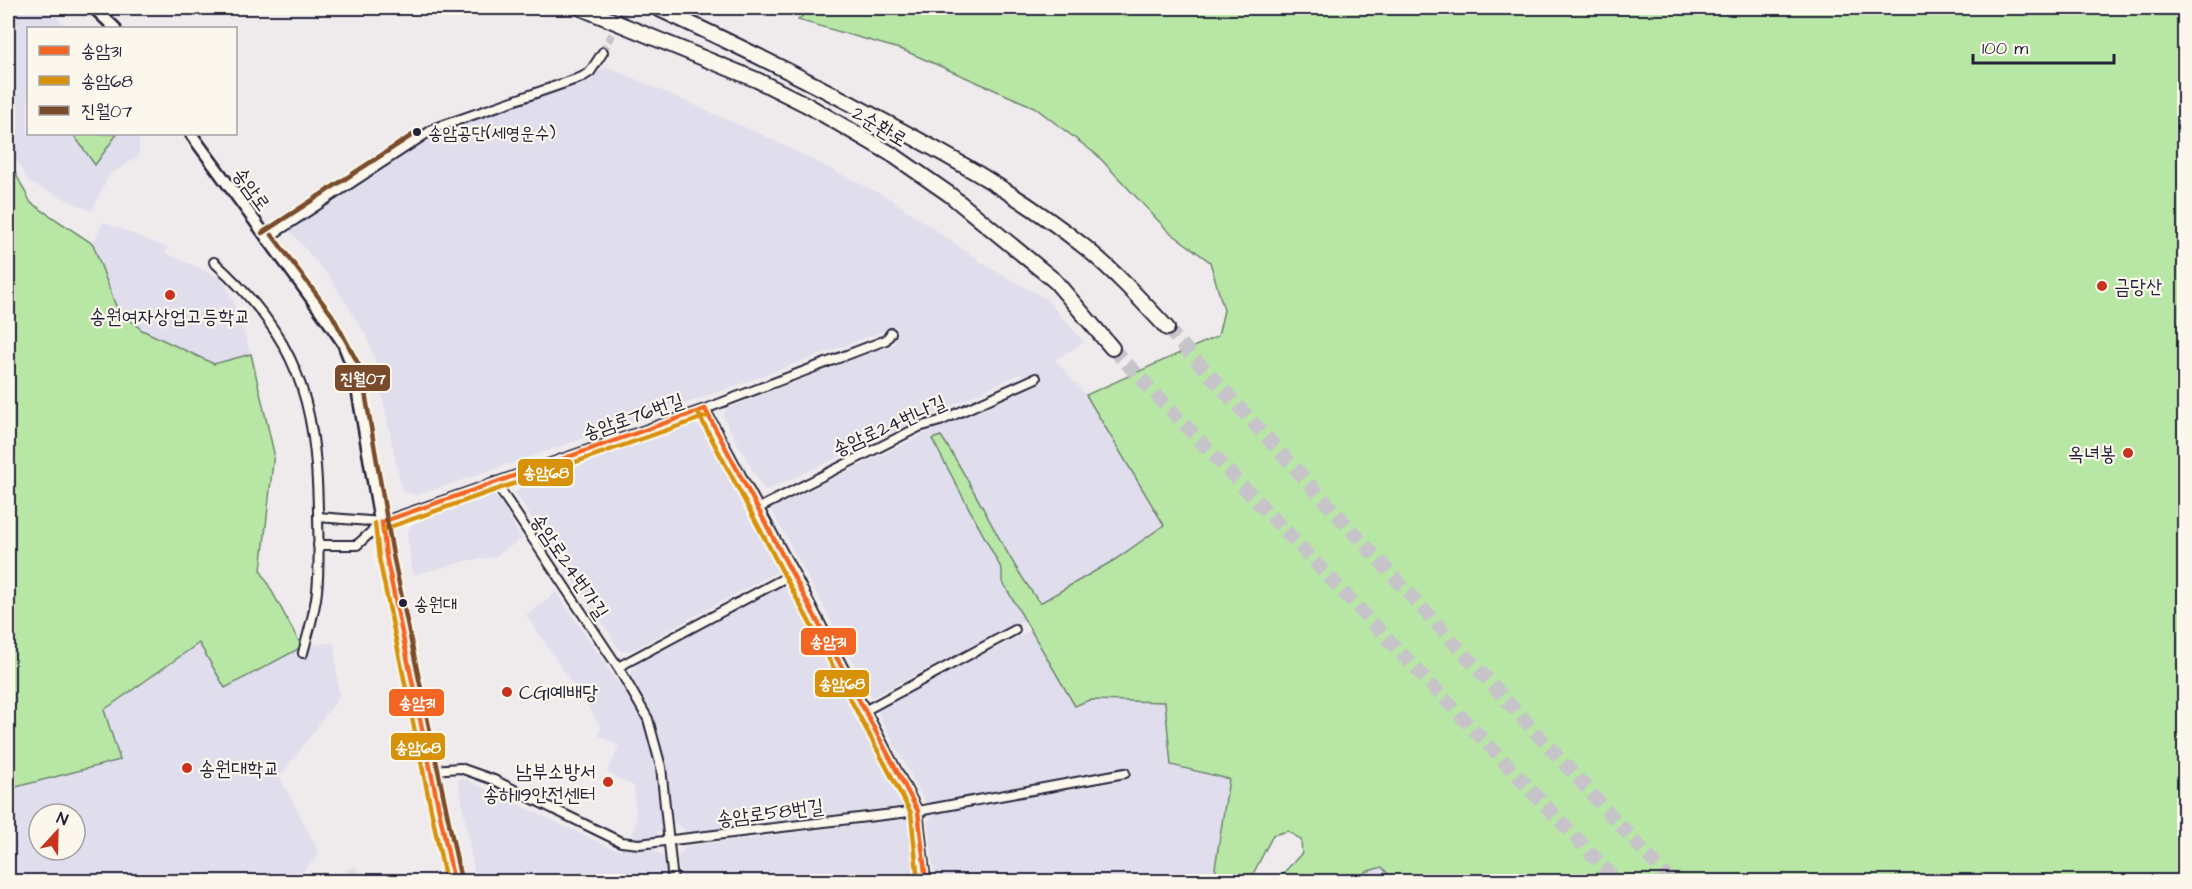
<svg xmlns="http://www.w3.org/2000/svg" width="2192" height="889" font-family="'Architects Daughter','Poor Story',sans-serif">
<rect width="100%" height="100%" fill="#efebec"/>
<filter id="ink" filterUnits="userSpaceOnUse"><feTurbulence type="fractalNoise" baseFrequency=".0167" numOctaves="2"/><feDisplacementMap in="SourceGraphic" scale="12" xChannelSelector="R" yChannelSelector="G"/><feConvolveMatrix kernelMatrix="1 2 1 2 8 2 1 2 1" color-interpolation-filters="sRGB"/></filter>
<g filter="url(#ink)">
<g fill="#e0dded" fill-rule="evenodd">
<path d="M8,8h37l24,20h-41v106h111v22l-30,19 -17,36 -62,-28 -22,-36z"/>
<path d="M608,67l161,71 120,60 101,70 55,30 39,44 -29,18 31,35 78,130 -48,34 -76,44 -25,-34 -59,-111 -15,-22 -9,3 70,131v11l23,38 -153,78 -101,-188 257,-126 -6,-10 -255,117 -4,-1 -40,-72 3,-8 168,-65 4,-9 -1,-9 -167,62 -270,93 -44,14 -14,-4 -28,-135 -9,-22 -34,-55 -40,-47 1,-5 147,-96z"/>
<path d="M103,222l65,26 -2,5 55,25 11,20 19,56 -37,10 -72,-34 -25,-21 -24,-65z"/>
<path d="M692,424l12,3 76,143 -148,80 -11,1 -106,-158 7,-6z"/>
<path d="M495,494l27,45 -28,18 -24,3 -57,15 -6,-42 7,-12z"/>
<path d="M787,582l117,220 -3,4 -214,26 -13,-10 -15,-92 -29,-55 9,-13z"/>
<path d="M556,592l86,126 8,24 12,82 -7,15 -23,-1 4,-18 -2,-34 -27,-14 12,-26 -21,-11 4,-7 -76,-113z"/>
<path d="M1032,630l43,76 14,-6 76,2 6,63 58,14 -14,89 6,13h-286l-7,-60 6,-8 179,-30 -3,-11 -184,32 -50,-95z"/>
<path d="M334,642l5,55 -59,80 40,77 -27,27 -285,1v-93l112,-29 -16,-50 95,-67 103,4zM39,814h36v36h-36z"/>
<path d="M462,778l147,69 11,3 29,-4 16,12 3,23h-192l-18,-101z"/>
<path d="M908,819l8,62h-235l-3,-24 8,-11z"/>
<path d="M356,867l8,14h-14l-4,-12z"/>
<path d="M1382,867l13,14 -37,1 7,-10z"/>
</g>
<g fill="#b8e7a5" stroke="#6d8470" stroke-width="1.5">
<path d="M811,8h1373v873l-789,1 -13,-15 -17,5 -6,9h-83l26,-28 -1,-13 -13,-9 -15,4 -22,43 -8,3h-22l-6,-13 14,-89 -58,-14 -6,-63 -76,-2 -14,6 -73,-125v-11l-70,-131 9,-3c36,54 60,115 99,167l76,-44 48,-34 -78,-130 132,-59 6,-26 -14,-48 -43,-32 -70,-75 -63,-48 -131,-57 -105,-30z"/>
<path d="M73,134h44l-22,31z"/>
<path d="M8,159l23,44 62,41 24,65 25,21 72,34 37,-10 23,99 -13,118 41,76 -77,41 -26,-45 -95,67 16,50 -112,29z"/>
</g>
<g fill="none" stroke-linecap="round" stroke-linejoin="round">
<path stroke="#c6c3c9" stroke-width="8" stroke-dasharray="8 4" stroke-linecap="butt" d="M603,52l23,-44"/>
<g stroke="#c6c3c9" stroke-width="14" stroke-dasharray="14 7" stroke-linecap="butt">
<path d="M1167,328l505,554"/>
<path d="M1112,348l506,534"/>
</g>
<g stroke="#22223b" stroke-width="12">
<g id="street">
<path d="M266,239l169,-111 147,-51 8,-5 13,-20"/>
<path d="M214,262c83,75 102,138 104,247 0,27 2,55 -1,82 -2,21 -9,42 -14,62"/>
<path d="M705,409l89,164 124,238 8,71"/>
<path d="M495,482l123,185 30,52 13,48 12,115"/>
<path d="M759,508l160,-81 21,-6 96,-43"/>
<path d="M318,517l64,5"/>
<path d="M318,545h39l25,-23 323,-113 181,-69 5,-7"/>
<path d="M618,667l176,-94"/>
<path d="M866,710l149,-80"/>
<path d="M432,770l28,-2 34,12 127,62 18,2 279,-33 207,-38"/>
</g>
</g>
<g stroke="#22223b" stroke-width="15">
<g id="secondary">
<path d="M94,8l21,20"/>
<path d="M191,134l137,187 15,22 11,28 32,185 68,326"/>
</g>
</g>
<g stroke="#22223b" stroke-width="18">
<g id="highway">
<path d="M581,8l176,72 50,25 86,50 56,39 106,87 57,67"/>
<path d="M657,8c78,36 153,73 228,114 70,37 139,76 201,126 29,24 55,52 81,80"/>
</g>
</g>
<use href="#street" stroke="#fbf7ec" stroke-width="8"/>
<use href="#secondary" stroke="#fbf7ec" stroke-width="10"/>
<use href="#highway" stroke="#fbf7ec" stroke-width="14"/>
<g stroke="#fbf7ec" stroke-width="9">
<g id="bus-1">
<path d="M705,409l213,402 8,71"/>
<path d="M382,522l4,34 68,326"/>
<path d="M382,522l323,-113"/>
</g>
</g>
<g stroke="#fbf7ec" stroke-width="9">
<g id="bus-2">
<path d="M698,413l213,400 7,69"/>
<path d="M375,523l4,35 67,324"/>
<path d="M384,529l323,-113"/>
</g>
</g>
<g stroke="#fbf7ec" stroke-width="9">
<g id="bus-3">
<path d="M262,233l155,-101"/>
<path d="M272,235l60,80 29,54 32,186 68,325"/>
</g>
</g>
<use href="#bus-1" stroke="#f26522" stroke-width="4.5"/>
<use href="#bus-2" stroke="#d79209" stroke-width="4.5"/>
<use href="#bus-3" stroke="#7a4b2a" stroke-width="4.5"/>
</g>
</g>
<g fill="#22223b" stroke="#fbf7ec" stroke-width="2">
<circle cx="417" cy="132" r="5"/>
<circle cx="403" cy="603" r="5"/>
</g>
<g fill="#c8321e" stroke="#fbf7ec" stroke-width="2">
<circle cx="2102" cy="286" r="6"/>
<circle cx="170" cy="295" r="6"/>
<circle cx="2128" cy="453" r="6"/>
<circle cx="507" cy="692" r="6"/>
<circle cx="187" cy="768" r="6"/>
<circle cx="608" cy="782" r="6"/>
</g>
<g text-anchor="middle" stroke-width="4.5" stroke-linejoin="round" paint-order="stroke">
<g font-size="18" fill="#22223b" stroke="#fbf7ec" text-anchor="start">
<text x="428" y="139">송암공단(세영운수)</text>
<text x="414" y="610">송원대</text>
</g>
<g font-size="20" fill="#22223b" stroke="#fbf7ec">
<text transform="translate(880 126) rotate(31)" y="7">2순환로</text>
<text transform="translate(252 189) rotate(54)" y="7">송암로</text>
<text transform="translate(633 416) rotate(-19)" y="7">송암로76번길</text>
<text transform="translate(889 425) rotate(-24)" y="7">송암로24번나길</text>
<text transform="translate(570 566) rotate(56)" y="7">송암로24번가길</text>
<text transform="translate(770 812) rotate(-7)" y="7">송암로58번길</text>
</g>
<g font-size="20" fill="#22223b" stroke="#fbf7ec" text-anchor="start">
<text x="2114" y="293">금당산</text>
<text x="170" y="323" text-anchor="middle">송원여자상업고등학교</text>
<text x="2116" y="460" text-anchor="end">옥녀봉</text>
<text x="519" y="699">CGI예배당</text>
<text x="199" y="775">송원대학교</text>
<text x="596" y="778" text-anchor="end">남부소방서<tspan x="596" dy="23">송하119안전센터</tspan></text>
</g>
</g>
<g stroke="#fbf7ec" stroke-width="2">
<rect x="334" y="364" width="57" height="28" rx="6" fill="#7a4b2a"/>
<rect x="517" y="458" width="57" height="29" rx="6" fill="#d79209"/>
<rect x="800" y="627" width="57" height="29" rx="6" fill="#f26522"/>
<rect x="814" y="669" width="56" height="29" rx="6" fill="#d79209"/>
<rect x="388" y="688" width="57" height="29" rx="6" fill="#f26522"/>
<rect x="390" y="732" width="56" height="29" rx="6" fill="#d79209"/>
</g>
<g font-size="16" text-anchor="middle" font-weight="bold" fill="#fff">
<text x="363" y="384">진월07</text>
<text x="546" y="478">송암68</text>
<text x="828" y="647">송암31</text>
<text x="842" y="689">송암68</text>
<text x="417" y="708">송암31</text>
<text x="418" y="753">송암68</text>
</g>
<rect width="2192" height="889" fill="none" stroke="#fbf7ec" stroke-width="30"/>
<rect x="15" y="15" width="2162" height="859" fill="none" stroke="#22223b" stroke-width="2" filter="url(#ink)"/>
<rect x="27" y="27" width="210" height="108" fill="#fbf7ec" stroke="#a4a2a5" stroke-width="1.5"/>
<rect x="39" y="46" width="30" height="9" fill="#f26522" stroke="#a4a2a5" stroke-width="1.5"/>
<text x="81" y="57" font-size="18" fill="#22223b">송암31</text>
<rect x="39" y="76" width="30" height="9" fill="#d79209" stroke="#a4a2a5" stroke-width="1.5"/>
<text x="81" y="87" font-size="18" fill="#22223b">송암68</text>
<rect x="39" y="106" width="30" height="9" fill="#7a4b2a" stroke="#a4a2a5" stroke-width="1.5"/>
<text x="81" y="117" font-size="18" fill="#22223b">진월07</text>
<g transform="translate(57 832) rotate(22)"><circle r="28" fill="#fbf7ec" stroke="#a4a2a5" stroke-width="1.5"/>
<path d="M0-4.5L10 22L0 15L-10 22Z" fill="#c8321e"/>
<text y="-9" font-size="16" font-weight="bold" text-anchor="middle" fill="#22223b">N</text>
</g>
<path d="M1973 54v9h141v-9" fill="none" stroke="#22223b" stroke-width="3"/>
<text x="1982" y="54" font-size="18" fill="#22223b" stroke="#fbf7ec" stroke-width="4.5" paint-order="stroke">100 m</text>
</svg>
